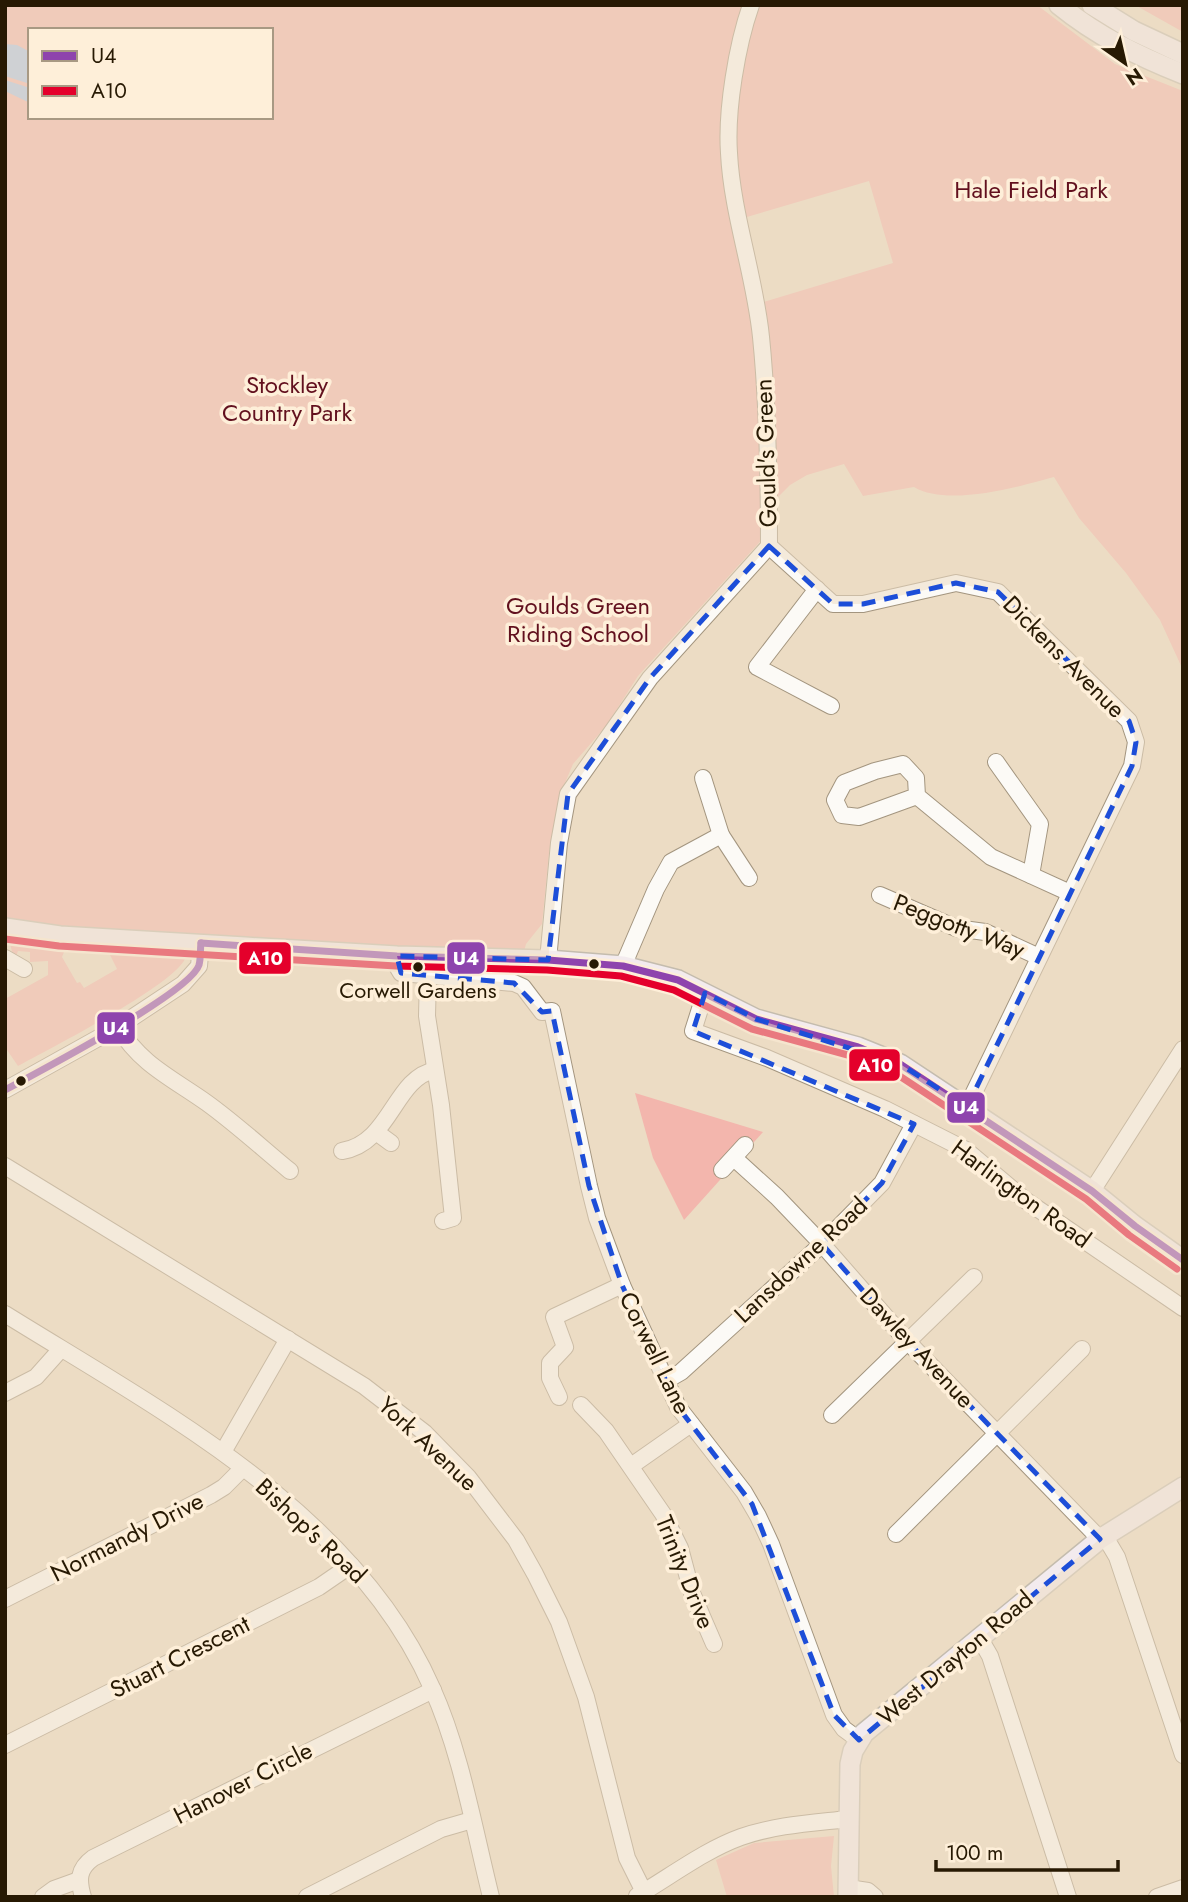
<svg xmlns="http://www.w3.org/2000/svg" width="1188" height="1902" font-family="Jost,sans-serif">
<rect width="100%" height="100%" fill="#ecdcc4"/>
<g fill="#f3b6ad" fill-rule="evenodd">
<path d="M5,5h1032l78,59 68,27v579l-23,-50 -34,-47 -47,-55 -25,-41c-36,10 -107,30 -140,10l-51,9 -19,-32 -37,11 -17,10 -13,13 -11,37 -128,141 -32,50 -33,38 -14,33 -10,56 -7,71 -16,20 -4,15 -517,-31zM30,30h241v87h-241zM869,181l24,82 -136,41 -17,-85z"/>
<path d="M1135,5h48v27z"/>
<path d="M15,936l166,16 5,4c-5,26 -139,94 -168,110l-13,-19v-48l43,-24v-14l-18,1v-10l-12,-1 -2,5 -3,-1 -3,-11zM106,947l11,22 -33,19 -4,-6 -3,1 -15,-26 2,-5 38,2z"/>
<path d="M635,1093l128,39 -79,88 -31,-62z"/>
<path d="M834,1836l-3,30 3,31h-107l-11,-37 38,-17z"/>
</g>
<g fill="#abc3e6">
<path d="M5,44l12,1 13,7v32l-25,-8z"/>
<path d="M5,80l25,8v15l-25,-12z"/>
</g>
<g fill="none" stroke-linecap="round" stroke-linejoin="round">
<g stroke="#a3957f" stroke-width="18">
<g id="minor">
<path d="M769,546l64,58h30l93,-21 42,9 131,129 7,21 -4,24 -165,341"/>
<path d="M817,589l-60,78 74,39"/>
<path d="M996,762l44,62 -9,51"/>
<path d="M917,796l-58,21 -17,-2 -7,-15 9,-17 31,-12 28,-7 13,14 1,18 74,61 79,36"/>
<path d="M721,835l28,43"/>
<path d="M880,895l76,33 29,4 54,25"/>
<path d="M397,956l1,12 3,5 113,10 9,4 19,25 10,-1 37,175 8,32 25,67 56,122 66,85 14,24 13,28 63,171 10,14 15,11"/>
<path d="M5,958l19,11"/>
<path d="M548,960l11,-117 9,-49 82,-116 119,-132c0,-70 -1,-140 -8,-209 -6,-61 -29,-123 -32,-184 -3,-43 8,-108 22,-148"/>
<path d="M623,966l33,-77 15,-27 50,-27 -18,-57"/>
<path d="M428,976l-1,40 14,89 12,113 -10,3"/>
<path d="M705,993l-12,38 74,27 118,51 81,41 59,50 158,108"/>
<path d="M118,1027c23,38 54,51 89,76 29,21 55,45 83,68"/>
<path d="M5,1090l113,-63 65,-43 16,-18 2,-23"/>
<path d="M376,1132l15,11"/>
<path d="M342,1151c49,-8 52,-73 93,-81"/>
<path d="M734,1158l43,39 45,47 85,97 193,198"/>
<path d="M5,1166l359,220 61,47 43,44 48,63 19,34 24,48 27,75 41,161 17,34"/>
<path d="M722,1170l23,-25"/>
<path d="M1092,1191l91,-142"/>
<path d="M5,1314c156,97 350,198 427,374 29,64 42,141 59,209"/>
<path d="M667,1380l14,-8 141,-128 60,-61 32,-59"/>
<path d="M5,1393l31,-16 25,-28"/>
<path d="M559,1397l-9,-19v-15l15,-16 -11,-30 68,-32"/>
<path d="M581,1405l25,26 57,83 17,34 12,45 22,51"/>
<path d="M832,1415l142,-138"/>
<path d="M223,1452l65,-113"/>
<path d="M631,1466l60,-42"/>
<path d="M896,1534l186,-185"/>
<path d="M1104,1535l13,22 66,198"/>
<path d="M5,1599l206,-104 13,-8 19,-19"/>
<path d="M979,1637l11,19 78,241"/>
<path d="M5,1745l314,-158 32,-22"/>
<path d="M848,1888l20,3 7,6"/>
<path d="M637,1896c34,-20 68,-46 104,-59 34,-12 72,-14 107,-18"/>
<path d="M43,1897l11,-8 25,-9"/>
<path d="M83,1897c-5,-17 -5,-28 10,-39l340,-168"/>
<path d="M307,1897l134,-68 31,-9"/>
<path d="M1157,1897l26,-9"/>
</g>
</g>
<g stroke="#c4bcae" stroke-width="22">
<g id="major">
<path d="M1059,5c38,31 79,51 124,69"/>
<path d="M1092,5l42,26 49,23"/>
<path d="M5,928l55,8 185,11 152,9 151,4 75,6 55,14 78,39 102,28 42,17 192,127 43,35 48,34"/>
<path d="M848,1897l2,-133 3,-13 11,-18 236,-194 83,-52"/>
</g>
</g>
<use href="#minor" stroke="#fcfaf6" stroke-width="16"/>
<use href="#major" stroke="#f3ebee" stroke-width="19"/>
<g stroke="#feefd9" stroke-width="12">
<g id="bus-1">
<path d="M201,943l196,13 151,4 75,6 55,14 78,39 102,28 42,17 192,127 43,35 48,34"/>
<path d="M5,1090c33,-18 185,-97 194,-125 2,-7 1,-15 2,-22"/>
</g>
</g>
<g stroke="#feefd9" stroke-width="12">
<path id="bus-2" d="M5,939l54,7 337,20 151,4 74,6 53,14 78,39 103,28 40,16 191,126 43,36 48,34"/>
</g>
<use href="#bus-1" stroke="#8e44ad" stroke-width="7"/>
<use href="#bus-2" stroke="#e4002b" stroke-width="7"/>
</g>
<path d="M0 0H1188V1902H0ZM769,546l64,58h30l93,-21 42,9 131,129 7,21 -4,24 -165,341 -67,-43 -144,-45 -51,-26 -12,38 221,93 -32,59 -60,61 85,97 193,198 -241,201 -25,-25 -82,-211 -74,-97 -56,-122 -33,-99 -37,-175 -10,1 -28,-29 -113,-10 -4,-17 151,4 20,-166 82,-116z" fill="#ecdcc4" fill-opacity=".55" fill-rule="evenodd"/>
<path fill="none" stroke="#1d4ed8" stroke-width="5" stroke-dasharray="14 9" stroke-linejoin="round" d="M769,546l64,58h30l93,-21 42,9 131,129 7,21 -4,24 -165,341 -67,-43 -144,-45 -51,-26 -12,38 221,93 -32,59 -60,61 85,97 193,198 -241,201 -25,-25 -82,-211 -74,-97 -56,-122 -33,-99 -37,-175 -10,1 -28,-29 -113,-10 -4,-17 151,4 20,-166 82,-116z"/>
<g fill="#271903" stroke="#feefd9" stroke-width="2.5">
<circle cx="594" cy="964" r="6"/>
<circle cx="418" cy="967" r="6"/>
<circle cx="21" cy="1081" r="6"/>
</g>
<g text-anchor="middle" stroke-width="7" stroke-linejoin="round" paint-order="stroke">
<g font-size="22" fill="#271903" stroke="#feefd9">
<text x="418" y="998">Corwell Gardens</text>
</g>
<g font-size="24" fill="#62101e" stroke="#feefd9">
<text x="1031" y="198">Hale Field Park</text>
<text x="287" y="393">Stockley<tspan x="287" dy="28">Country Park</tspan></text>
<text x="578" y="614">Goulds Green<tspan x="578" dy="28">Riding School</tspan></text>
</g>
<g font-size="24" fill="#271903" stroke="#feefd9">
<text transform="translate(766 453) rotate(-92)" y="8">Gould's Green</text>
<text transform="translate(1064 657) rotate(45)" y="8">Dickens Avenue</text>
<text transform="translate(959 926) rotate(21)" y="8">Peggotty Way</text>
<text transform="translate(1021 1194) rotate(36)" y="8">Harlington Road</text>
<text transform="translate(801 1260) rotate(-43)" y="8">Lansdowne Road</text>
<text transform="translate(917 1348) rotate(47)" y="8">Dawley Avenue</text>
<text transform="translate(655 1353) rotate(64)" y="8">Corwell Lane</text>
<text transform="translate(428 1444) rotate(43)" y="8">York Avenue</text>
<text transform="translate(311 1531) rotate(43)" y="8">Bishop's Road</text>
<text transform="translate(127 1537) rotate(-27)" y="8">Normandy Drive</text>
<text transform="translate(685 1572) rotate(68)" y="8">Trinity Drive</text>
<text transform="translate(180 1657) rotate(-27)" y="8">Stuart Crescent</text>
<text transform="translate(955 1658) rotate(-40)" y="8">West Drayton Road</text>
<text transform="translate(243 1783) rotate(-27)" y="8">Hanover Circle</text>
</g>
</g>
<g stroke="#feefd9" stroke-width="2.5">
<rect x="446" y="941" width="40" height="34" rx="7" fill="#8e44ad"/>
<rect x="238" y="941" width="54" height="34" rx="7" fill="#e4002b"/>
<rect x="96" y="1011" width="40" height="34" rx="7" fill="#8e44ad"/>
<rect x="848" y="1048" width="53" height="34" rx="7" fill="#e4002b"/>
<rect x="946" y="1091" width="40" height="33" rx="7" fill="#8e44ad"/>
</g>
<g font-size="19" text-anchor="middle" font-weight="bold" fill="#fff">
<text x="466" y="965">U4</text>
<text x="265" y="965">A10</text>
<text x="116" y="1035">U4</text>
<text x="875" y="1072">A10</text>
<text x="966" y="1114">U4</text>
</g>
<rect width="1188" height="1902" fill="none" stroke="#271903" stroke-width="14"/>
<rect x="28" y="28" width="245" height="91" fill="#feefd9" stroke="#a89983" stroke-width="2"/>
<rect x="42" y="51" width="35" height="10" fill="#8e44ad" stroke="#a89983" stroke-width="2"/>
<text x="91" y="63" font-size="21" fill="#271903">U4</text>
<rect x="42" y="86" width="35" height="10" fill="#e4002b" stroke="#a89983" stroke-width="2"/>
<text x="91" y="98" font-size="21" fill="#271903">A10</text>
<g transform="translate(1125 63) rotate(146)" stroke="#feefd9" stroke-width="5" paint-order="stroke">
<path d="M0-5L12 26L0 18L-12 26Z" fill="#271903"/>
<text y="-10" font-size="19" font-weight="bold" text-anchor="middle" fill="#271903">N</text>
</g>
<path d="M936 1860v10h182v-10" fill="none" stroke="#271903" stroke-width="3.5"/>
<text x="946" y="1860" font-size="21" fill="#271903" stroke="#feefd9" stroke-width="5" paint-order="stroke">100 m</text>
</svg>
